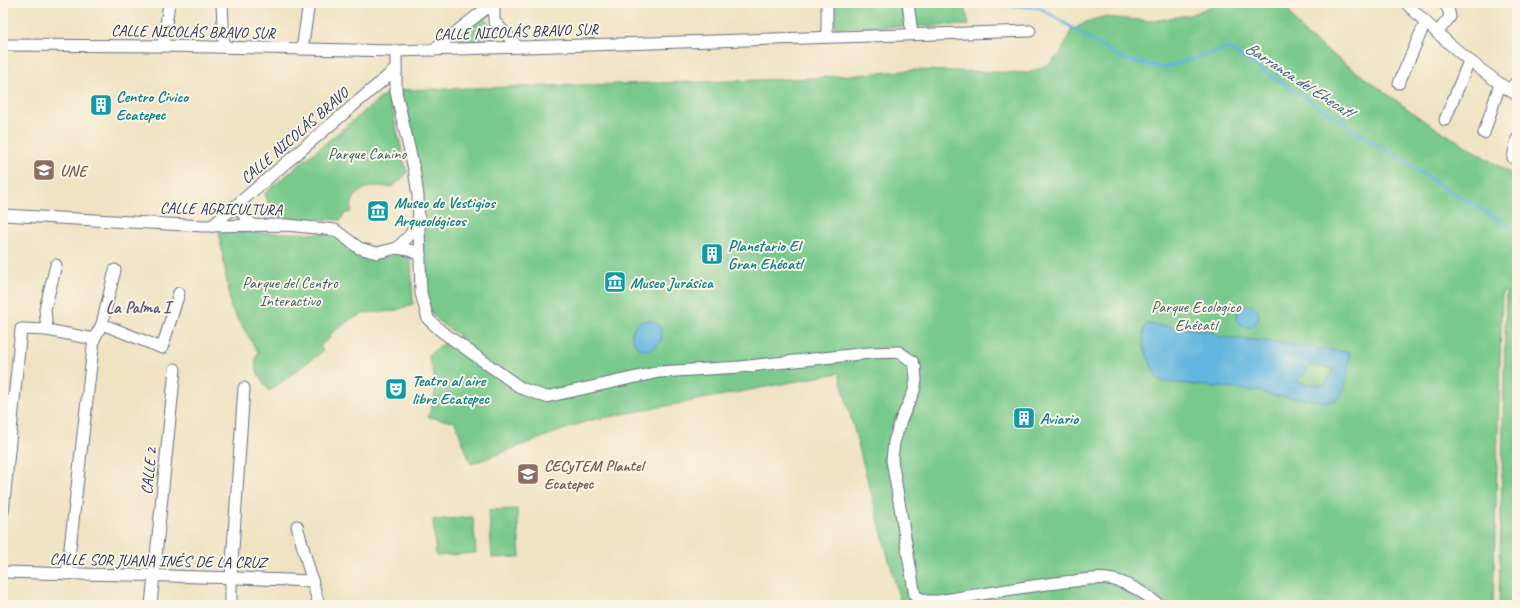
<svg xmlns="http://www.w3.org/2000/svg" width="1520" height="608" font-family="Caveat,sans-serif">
<rect width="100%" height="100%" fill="#fcf5e5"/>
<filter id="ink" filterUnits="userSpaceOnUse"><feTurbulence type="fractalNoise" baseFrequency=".025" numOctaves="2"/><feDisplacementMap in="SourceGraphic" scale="8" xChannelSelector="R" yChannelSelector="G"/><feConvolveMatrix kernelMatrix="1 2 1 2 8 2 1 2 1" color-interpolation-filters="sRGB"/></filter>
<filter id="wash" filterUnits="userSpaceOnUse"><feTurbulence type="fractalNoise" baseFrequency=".012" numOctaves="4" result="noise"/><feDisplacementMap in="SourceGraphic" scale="16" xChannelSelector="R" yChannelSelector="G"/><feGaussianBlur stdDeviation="0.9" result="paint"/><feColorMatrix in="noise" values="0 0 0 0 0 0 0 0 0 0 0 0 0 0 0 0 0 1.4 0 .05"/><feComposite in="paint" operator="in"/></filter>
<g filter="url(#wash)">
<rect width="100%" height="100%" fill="#efe3c3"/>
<g fill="#78c98b" stroke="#4a7c74">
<path d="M835,3h129l5,22 -134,3z"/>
<path d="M1220,3h68c-1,12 12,24 19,33l116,84 94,57v428h-18l7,-313 -4,-1 -9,314h-592l-62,-232 -252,48 -116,43 -16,-42 -27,-5c10,-27 9,-34 0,-62l19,-14 13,-5 -18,-12 -9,-9 -6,-11 -3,-21 -3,-105 -22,-88 332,-9 82,-3 103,-8 112,3 21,-9 11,-10 11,-23 17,-10 16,-4 48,4 37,-6z"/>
<path d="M484,15l15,30 -52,1z"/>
<path d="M388,92l19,81c-4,4 -9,10 -15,13 -4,2 -11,0 -16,0 -15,1 -26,11 -25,26l-7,2 -3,6 -68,-3 -8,-24z"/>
<path d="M219,232l114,2 21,17 16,7 16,-1 19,-5 6,11 2,41 -19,7 -29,2 -14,6 -22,16 1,3 -10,8 3,5 -54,40c-7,-12 -19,-24 -11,-39l-27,-44z"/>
<path d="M517,509l3,48 -28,1 -3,-48z"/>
<path d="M473,517l3,36 -40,3 -3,-36z"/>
</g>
<g fill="#63b6df" stroke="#3f729e" fill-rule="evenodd">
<circle cx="1248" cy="316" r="11"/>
<circle cx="647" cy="335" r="15"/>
<path d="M1147,324l62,7 11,6 65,6 15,4 50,5c-3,16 0,48 -22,50l-59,-7 -10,-4 -95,-9 -7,-4 -14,-32 1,-19zM1311,365l22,3v3l-8,14 -27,-2v-3z"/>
</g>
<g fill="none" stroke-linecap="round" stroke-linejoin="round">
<path stroke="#63b6df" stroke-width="3" d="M986,3l54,5 83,51 41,9 64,-20 215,139 74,43"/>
</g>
</g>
<g filter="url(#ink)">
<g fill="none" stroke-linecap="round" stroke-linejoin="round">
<g stroke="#656e81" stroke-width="13">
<g id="minor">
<path d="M222,3l2,44"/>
<path d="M494,3v18l24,26"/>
<path d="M827,3v34"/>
<path d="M908,3l4,31"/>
<path d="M1406,3c34,34 70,66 111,92"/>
<path d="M1437,33l13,-16 -2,-9 -5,-5"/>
<path d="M3,45l160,1 233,5 634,-20"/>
<path d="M163,46l6,-43"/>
<path d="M302,49l7,-46"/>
<path d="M433,50l60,-47"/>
<path d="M396,51v41l18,77 4,27 3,97 7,26 13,12 80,57 25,9 113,-25 81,-5 129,-14 30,-1 13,9 3,6 1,13 -2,11 -13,29 -7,22 -2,18 23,136 11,5h12c46,-7 91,-16 137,-20 12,-2 27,-4 39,-1 17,4 32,14 45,25"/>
<path d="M1399,83l26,-60"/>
<path d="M1509,90l8,-9"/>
<path d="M1445,120l24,-59"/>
<path d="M1484,133l16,-49"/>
<path d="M1513,158l4,-19"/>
<path d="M238,204l4,9 11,13"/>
<path d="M3,215l201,11 83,-1 48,5 24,18 18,5 20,-5 13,-13 9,-14"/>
<path d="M212,226l184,-157"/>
<path d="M397,248l12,2 11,5"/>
<path d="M102,324l60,24 17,-55"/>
<path d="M47,330l-2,-21 11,-44"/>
<path d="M3,401h10"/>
<path d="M3,512l18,-183 26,1 47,9"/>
<path d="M297,526l22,79"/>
<path d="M3,572c103,3 206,4 309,9"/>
<path d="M67,574l27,-235 8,-15 13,-54"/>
<path d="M151,605l24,-236"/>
<path d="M231,605v-28l13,-189"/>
</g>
</g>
<use href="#minor" stroke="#fff" stroke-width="11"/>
</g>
</g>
<defs>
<g id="building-square" transform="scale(1.15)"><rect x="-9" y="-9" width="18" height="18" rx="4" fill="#0f9aa8" stroke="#fcf5e5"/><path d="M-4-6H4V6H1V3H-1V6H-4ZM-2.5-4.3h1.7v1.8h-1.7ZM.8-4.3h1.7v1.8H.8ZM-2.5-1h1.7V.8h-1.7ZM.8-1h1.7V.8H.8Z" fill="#fff"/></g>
<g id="university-square" transform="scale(1.15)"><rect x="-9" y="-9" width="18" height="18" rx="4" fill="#8d6e63" stroke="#fcf5e5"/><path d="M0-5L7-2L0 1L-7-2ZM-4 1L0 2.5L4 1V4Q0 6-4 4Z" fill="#fff"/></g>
<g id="museum-square" transform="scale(1.15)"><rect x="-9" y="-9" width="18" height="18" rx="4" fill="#0f9aa8" stroke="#fcf5e5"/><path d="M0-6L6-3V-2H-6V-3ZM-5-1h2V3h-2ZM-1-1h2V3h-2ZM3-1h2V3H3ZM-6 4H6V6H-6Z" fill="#fff"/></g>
<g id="theatre-square" transform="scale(1.15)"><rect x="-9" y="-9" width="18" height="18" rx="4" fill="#0f9aa8" stroke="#fcf5e5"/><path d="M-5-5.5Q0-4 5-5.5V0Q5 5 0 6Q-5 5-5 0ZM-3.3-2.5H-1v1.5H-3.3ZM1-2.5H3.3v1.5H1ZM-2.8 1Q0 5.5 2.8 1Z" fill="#fff"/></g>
<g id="school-square" transform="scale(1.15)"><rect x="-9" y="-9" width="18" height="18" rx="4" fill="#8d6e63" stroke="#fcf5e5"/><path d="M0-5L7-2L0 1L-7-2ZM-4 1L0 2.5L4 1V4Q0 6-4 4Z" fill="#fff"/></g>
</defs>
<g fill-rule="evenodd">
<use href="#building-square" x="101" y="105"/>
<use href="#university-square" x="44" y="170"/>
<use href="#museum-square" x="378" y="211"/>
<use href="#building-square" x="712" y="254"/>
<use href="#museum-square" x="615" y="282"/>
<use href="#theatre-square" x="396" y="389"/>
<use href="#building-square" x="1024" y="418"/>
<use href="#school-square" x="528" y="474"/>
</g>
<g text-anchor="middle" stroke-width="4" stroke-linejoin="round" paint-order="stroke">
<g font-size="16" fill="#1b2f5e" stroke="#fcf5e5">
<text transform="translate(193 31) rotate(1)" y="6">CALLE NICOLÁS BRAVO SUR</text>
<text transform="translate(516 31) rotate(-2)" y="6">CALLE NICOLÁS BRAVO SUR</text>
<text transform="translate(294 135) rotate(-41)" y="6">CALLE NICOLÁS BRAVO</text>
<text transform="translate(221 208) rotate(1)" y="6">CALLE AGRICULTURA</text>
<text transform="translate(148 471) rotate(-84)" y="6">CALLE 2</text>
<text transform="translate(158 560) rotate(1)" y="6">CALLE SOR JUANA INÉS DE LA CRUZ</text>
</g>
<g font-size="16" font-weight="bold" fill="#0d838f" stroke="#fcf5e5" text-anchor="start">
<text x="116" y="102">Centro Civico<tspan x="116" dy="18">Ecatepec</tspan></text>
<text x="394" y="208">Museo de Vestigios<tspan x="394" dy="18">Arqueológicos</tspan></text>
<text x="728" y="251">Planetario El<tspan x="728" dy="18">Gran Ehécatl</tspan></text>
<text x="630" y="288">Museo Jurásica</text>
<text x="412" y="386">Teatro al aire<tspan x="412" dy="18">libre Ecatepec</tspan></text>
<text x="1040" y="424">Aviario</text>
</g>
<g font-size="16" fill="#375d6c" stroke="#fcf5e5">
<text x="367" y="159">Parque Canino</text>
<text x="290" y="288">Parque del Centro<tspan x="290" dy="18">Interactivo</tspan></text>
<text x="1196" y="312">Parque Ecologico<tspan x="1196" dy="18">Ehécatl</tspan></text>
</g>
<g font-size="16" font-weight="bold" fill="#785e54" stroke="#fcf5e5" text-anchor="start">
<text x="60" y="176">UNE</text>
<text x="544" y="471">CECyTEM Plantel<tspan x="544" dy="18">Ecatepec</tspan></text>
</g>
<g font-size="17" font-style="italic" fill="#315885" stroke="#fcf5e5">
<text transform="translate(1299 79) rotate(33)" y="6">Barranca del Ehecatl</text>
</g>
<g font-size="17" font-weight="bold" fill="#5c557c" stroke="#fcf5e5">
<text x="138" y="313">La Palma I</text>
</g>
</g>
<rect width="1520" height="608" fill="none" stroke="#fcf5e5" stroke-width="16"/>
</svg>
